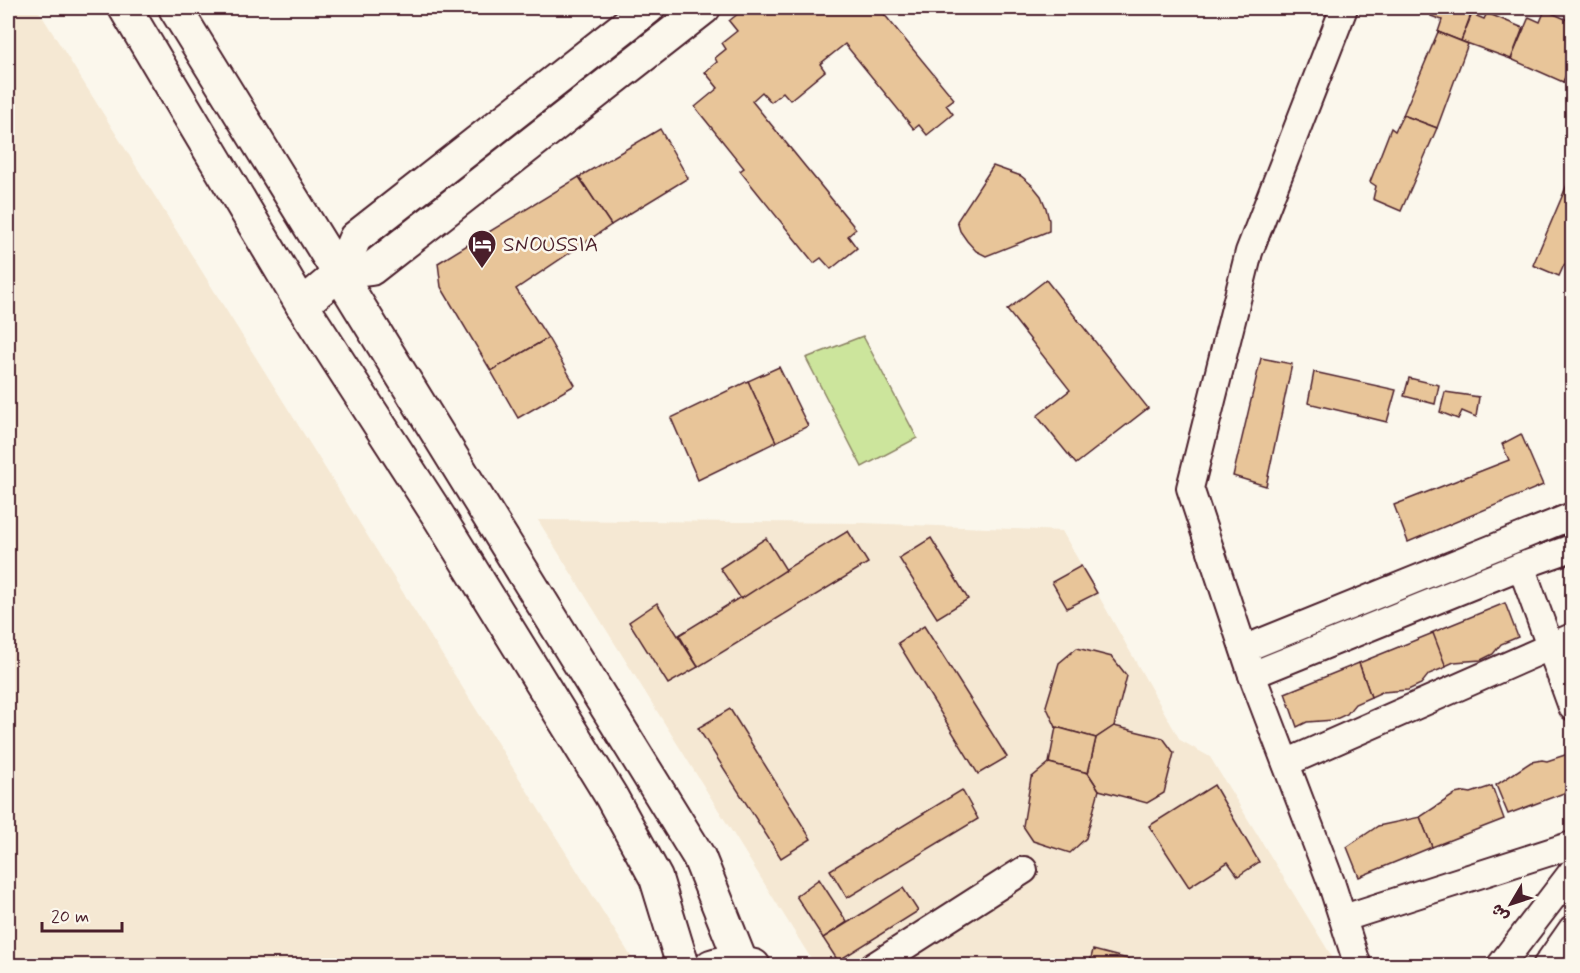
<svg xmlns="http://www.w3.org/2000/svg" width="1580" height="973" font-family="Mynerve,'Playpen Sans Arabic',sans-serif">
<rect width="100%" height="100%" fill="#fbf7ec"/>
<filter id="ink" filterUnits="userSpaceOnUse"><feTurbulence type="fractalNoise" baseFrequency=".0167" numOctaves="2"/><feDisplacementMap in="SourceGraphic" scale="12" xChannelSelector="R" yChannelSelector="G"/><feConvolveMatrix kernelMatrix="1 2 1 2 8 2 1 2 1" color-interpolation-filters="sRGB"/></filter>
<g filter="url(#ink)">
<g fill="#f5e8d3">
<path d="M8,8h29l598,955 -3,2h-624z"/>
<path d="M538,520l325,3 199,8 118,209 30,17 127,208h-522z"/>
</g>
<path fill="#cce59c" stroke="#8b8264" stroke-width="1.5" d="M863,336l54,102 -55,29 -56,-109z"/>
<g fill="#e8c599" stroke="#4a1f2b" stroke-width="1.5">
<path d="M745,8h134l75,91 -8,6 7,9 -26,21 -8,-10 -5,4 -69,-85 -25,20 5,7 -35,29 -7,-8 -12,10 -9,-10 -10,9 104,128 -8,7 9,12 -26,21 -10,-11 -7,5 -74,-92 4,-3 -49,-61 23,-19 -13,-16 12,-10 -2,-4 11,-9 -4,-6 15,-12 -8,-10z"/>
<path d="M1435,8l38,1 -12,32 -23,-9 4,-12 -11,-4z"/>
<path d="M1545,10l27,12 -2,11 2,1v26l-9,22 -52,-23 18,-42 11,5z"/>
<path d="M1487,13l36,15 -12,31 -50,-18 11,-27 12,5z"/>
<path d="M1438,32l30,12 -31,84 -34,-13z"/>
<path d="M1572,62v24l-9,-4z"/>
<path d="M1403,115l34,13 -36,83 -28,-12 3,-13 -6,-4 21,-54 4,3z"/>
<path d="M660,129l28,49 -77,47 -32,-48z"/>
<path d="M993,166l28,10 12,10 8,10 5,12 3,12v11l-63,25 -10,-5 -9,-10 -7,-10 -3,-10z"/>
<path d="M1572,173v93l-1,3 -7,-4 -5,11 -26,-11z"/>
<path d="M579,177l32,48 -95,64 32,49 -57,33 -50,-84 -3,-24z"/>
<path d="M1046,280l102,128 -72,56 -39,-48 33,-26 -63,-80z"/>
<path d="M548,338l27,47 -57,33 -27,-47z"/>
<path d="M1261,358l31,6 -26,122 -33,-10z"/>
<path d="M779,367l29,59 -32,16 -28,-61z"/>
<path d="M1314,372l82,18 -9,32 -79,-19z"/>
<path d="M1409,378l30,7 -4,19 -31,-8z"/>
<path d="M748,381l28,61 -78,38 -27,-62z"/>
<path d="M1445,392l34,5 -3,20 -14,-6 -4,8 -18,-7z"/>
<path d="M1521,434l22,51 -135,57 -14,-37 115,-45 -7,-16z"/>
<path d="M848,531l20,32 -170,104 -19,-32z"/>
<path d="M766,538l20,32 -45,29 -21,-31z"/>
<path d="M931,538l37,61 -31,19 -38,-60z"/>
<path d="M1081,566l16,27 -30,15 -15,-26z"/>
<path d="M657,603l41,64 -30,17 -39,-62z"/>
<path d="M1505,603l13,34 -17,7 -8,10 -12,6 -27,2 -11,5 -12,-34z"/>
<path d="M924,626l83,131 -29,17 -80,-131z"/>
<path d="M1433,633l13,34 -17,7 -8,10 -13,6 -26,2 -11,5 -12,-34z"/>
<path d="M1077,648l35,9 15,19 -13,50 -18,12 -40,-11 -10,-21 13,-43z"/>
<path d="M1359,663l12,34 -16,7 -8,10 -13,6 -27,2 -10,5 -12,-34z"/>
<path d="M730,709l81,130 -30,19 -83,-130z"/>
<path d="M1114,726l49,12 11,15 -10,40 -17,10 -48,-13 -11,-17 8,-35z"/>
<path d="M1056,727l40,11 -8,35 -39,-10z"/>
<path d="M1568,754l4,13v23l-64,24 -12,-29 35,-23 11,-2 5,1z"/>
<path d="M1049,763l39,10 11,17 -13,48 -16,15 -37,-12 -10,-15 8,-48z"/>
<path d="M1214,785l45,77 -21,14 -10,-14 -39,25 -40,-61z"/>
<path d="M1492,786l12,33 -72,28 -12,-30 35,-23 10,-2 6,1z"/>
<path d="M962,790l16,29 -131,79 -17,-28z"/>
<path d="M1420,817l12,30 -73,30 -12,-30 31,-21z"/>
<path d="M819,879l28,43 -24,16 -27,-42z"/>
<path d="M903,888l15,23 -80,50 -15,-23z"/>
<path d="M1093,950l39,10 -1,6h-42z"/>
</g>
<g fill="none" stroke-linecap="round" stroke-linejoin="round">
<g stroke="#4a1f2b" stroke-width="30">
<g id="minor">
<path d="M1344,8l-95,244 -59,236 62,187 79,207 27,84"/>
<path d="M1521,566l51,141"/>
<path d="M1244,649l328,-133"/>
<path d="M1252,675l269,-109 51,-18"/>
<path d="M1286,763l286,-126"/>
<path d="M1344,918l228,-73"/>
<path d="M874,966l150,-96"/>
<path d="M1500,966l72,-94"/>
<path d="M1546,966l26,-37"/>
</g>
</g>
<g stroke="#4a1f2b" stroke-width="36">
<g id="major">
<path d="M125,8l177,297 137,212 172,279 45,82 27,88"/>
<path d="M175,8l524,849 42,105"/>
<path d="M340,273l31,-4 333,-261"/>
<path d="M302,305l38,-32 15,-35 293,-230"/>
<path d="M711,966c15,-5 28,-4 43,0"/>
</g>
</g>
<use href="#minor" stroke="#fbf7ec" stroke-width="26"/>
<use href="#major" stroke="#fbf7ec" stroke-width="32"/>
</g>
</g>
<defs>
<g id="hotel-pin" transform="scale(1.5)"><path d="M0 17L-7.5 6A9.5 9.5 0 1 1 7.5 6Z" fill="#4a1f2b" stroke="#fbf7ec"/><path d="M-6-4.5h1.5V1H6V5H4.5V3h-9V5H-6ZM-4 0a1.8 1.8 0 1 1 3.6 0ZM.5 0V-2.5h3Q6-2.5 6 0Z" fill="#fff"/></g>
</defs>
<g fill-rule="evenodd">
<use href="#hotel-pin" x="482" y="244"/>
</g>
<g text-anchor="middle" stroke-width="5" stroke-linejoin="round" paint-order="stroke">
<g font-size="21" fill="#4a1f2b" stroke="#fbf7ec" text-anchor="start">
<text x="503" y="251">SNOUSSIA</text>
</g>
</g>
<rect width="1580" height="973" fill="none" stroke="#fbf7ec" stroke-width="30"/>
<rect x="15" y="15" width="1550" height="943" fill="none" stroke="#4a1f2b" stroke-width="2" filter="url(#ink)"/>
<g transform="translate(1511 904) rotate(231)" stroke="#fbf7ec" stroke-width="4.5" paint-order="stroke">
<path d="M0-4.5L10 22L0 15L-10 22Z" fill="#4a1f2b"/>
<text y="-9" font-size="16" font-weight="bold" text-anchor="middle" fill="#4a1f2b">ش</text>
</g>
<path d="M42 922v9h80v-9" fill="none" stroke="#4a1f2b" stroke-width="3"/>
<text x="51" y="922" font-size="18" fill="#4a1f2b" stroke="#fbf7ec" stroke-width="4.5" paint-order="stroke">20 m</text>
</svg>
